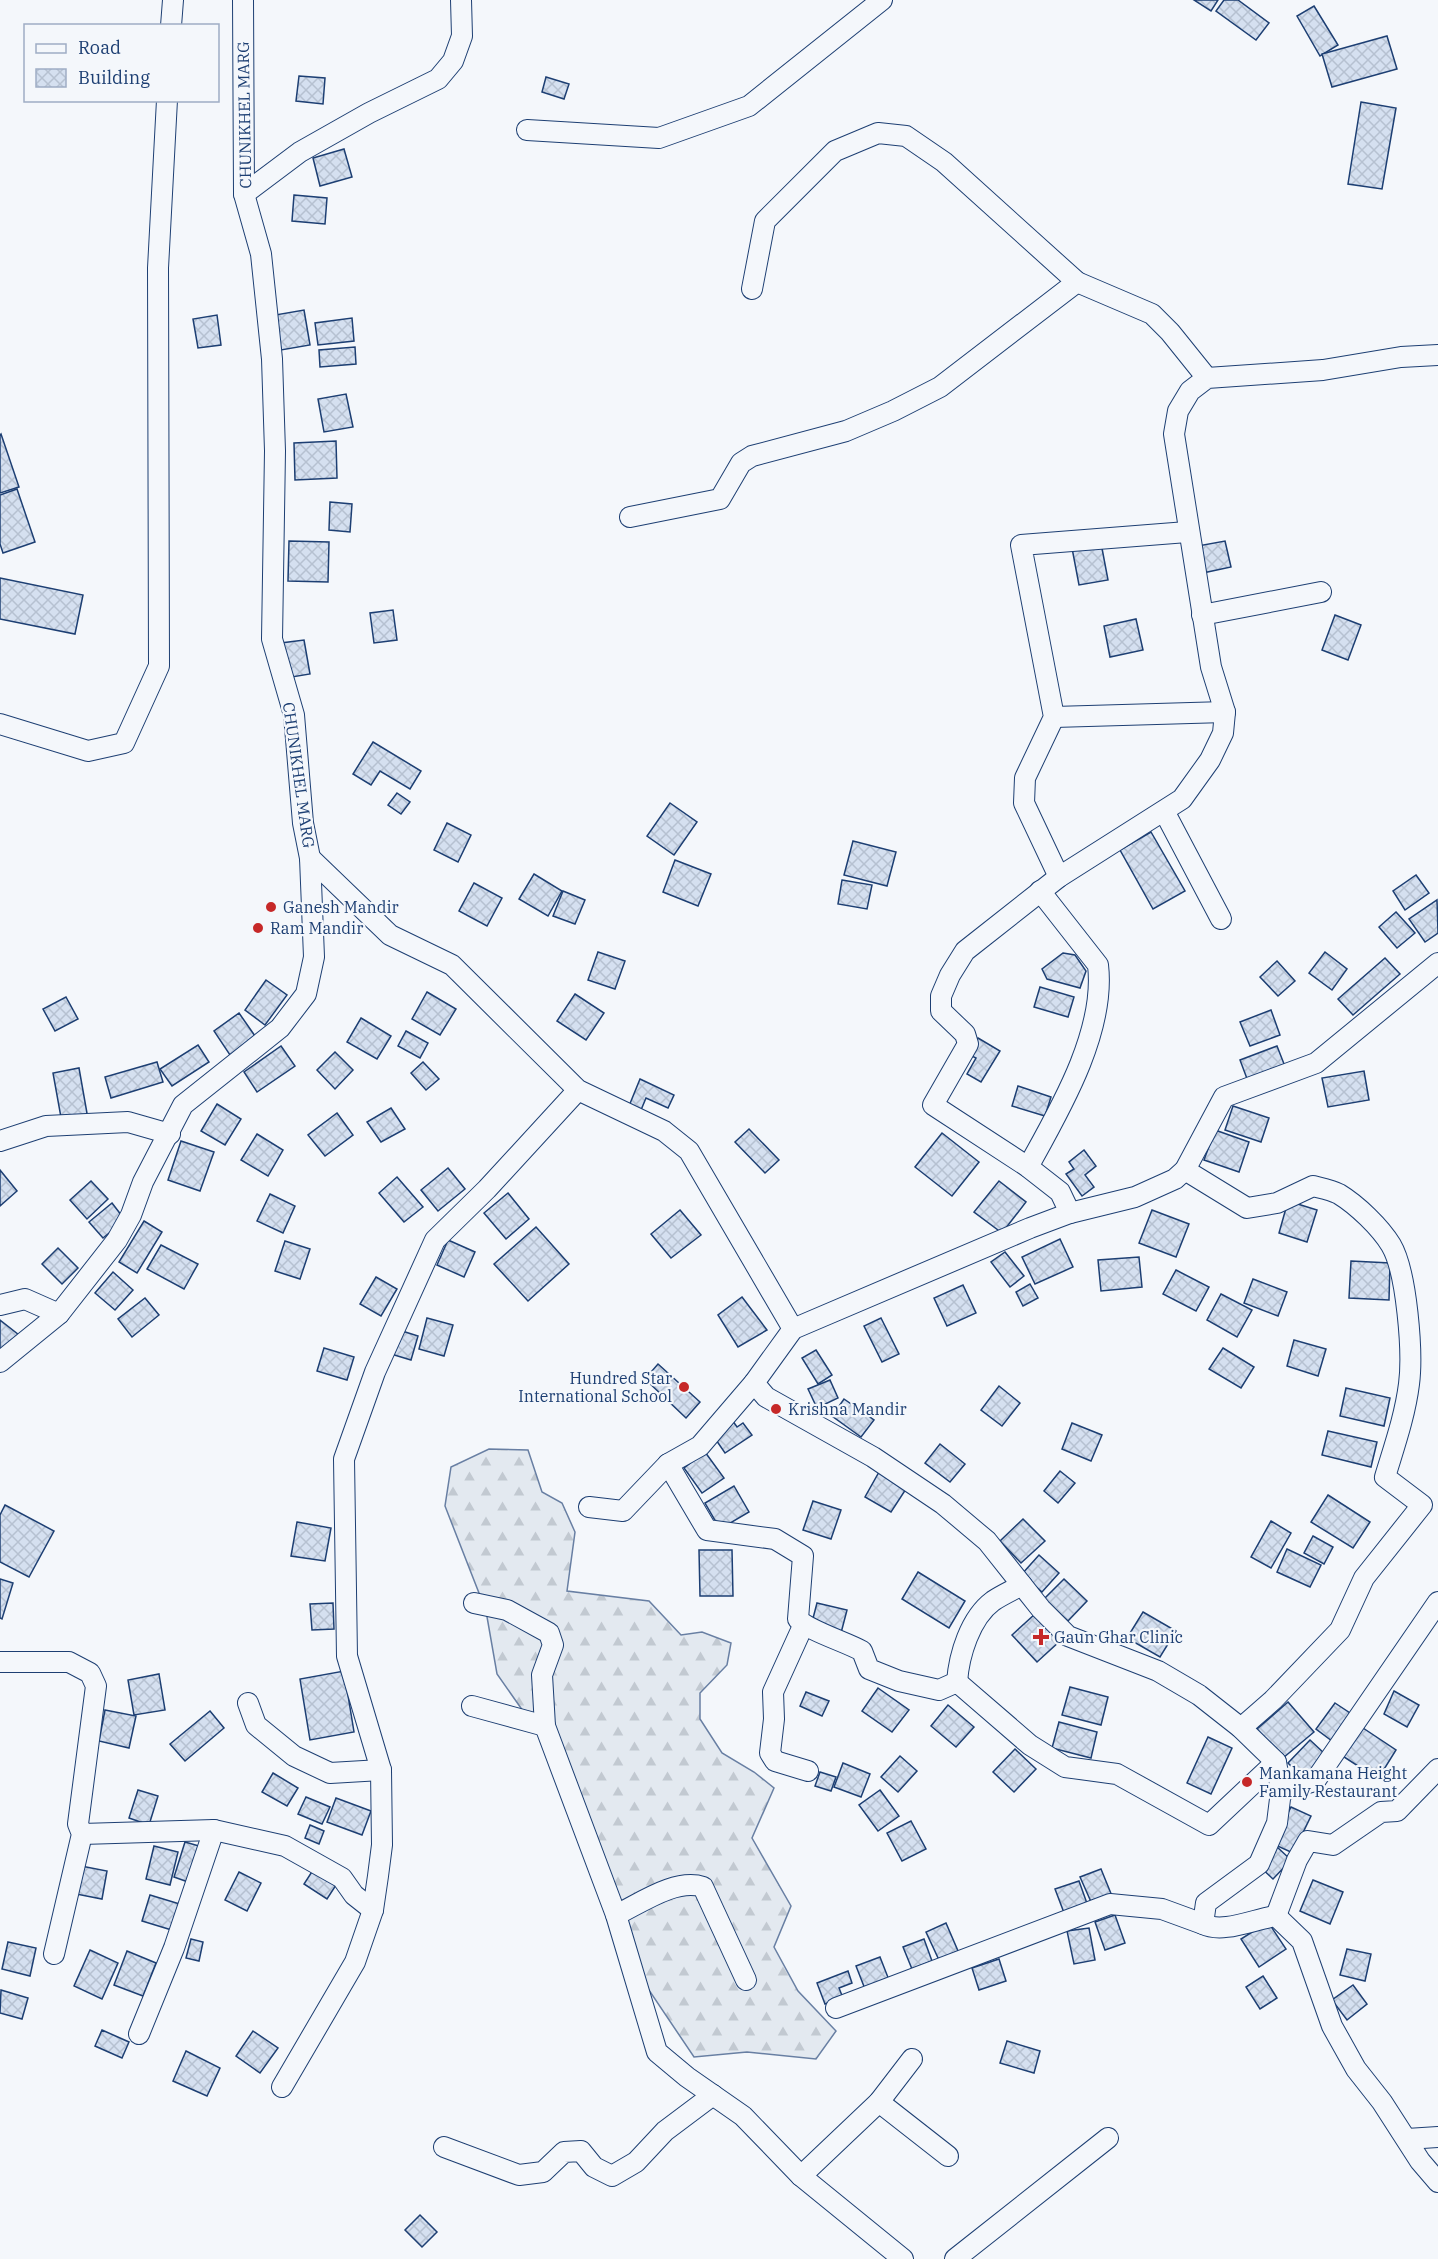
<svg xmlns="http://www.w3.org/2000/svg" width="1438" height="2259" font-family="'IBM Plex Serif',serif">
<defs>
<pattern id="forest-firs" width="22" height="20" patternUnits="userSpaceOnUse" patternTransform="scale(1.5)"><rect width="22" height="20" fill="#e3e9f0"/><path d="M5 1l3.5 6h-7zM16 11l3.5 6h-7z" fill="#c2c9d1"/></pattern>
<pattern id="building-cross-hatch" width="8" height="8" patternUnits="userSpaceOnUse" patternTransform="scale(1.5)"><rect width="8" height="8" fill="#d5e0f0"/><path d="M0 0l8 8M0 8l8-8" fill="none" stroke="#b6c1d1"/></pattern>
</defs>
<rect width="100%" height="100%" fill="#f4f7fb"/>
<path fill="url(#forest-firs)" stroke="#687fa3" stroke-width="1.5" d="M489,1449l39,1 14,42 20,11 13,29 -8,59 82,10 32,34 21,-3 29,11 -4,22 -27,28v26l22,34 32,19 20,16 -22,50 39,68 -17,41 24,44 38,40 -20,28 -69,-7 -53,5 -72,-107 -73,-202 -52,-74 -11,-63 -41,-105 6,-39z"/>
<g fill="url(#building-cross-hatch)" stroke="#1d3f73" stroke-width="1.5">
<path d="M1194,0h24l-7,11z"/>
<path d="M1224,0h14l31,23 -13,17 -40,-29z"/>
<path d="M1314,6l24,39 -18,11 -23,-40z"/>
<path d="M1387,36l10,33 -65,18 -10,-33z"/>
<path d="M299,76l26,2 -2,26 -27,-3z"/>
<path d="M546,77l23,7 -5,15 -22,-7z"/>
<path d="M1361,102l35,6 -14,81 -34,-5z"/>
<path d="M344,149l8,28 -32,9 -7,-28z"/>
<path d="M294,195l33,3 -2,26 -33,-3z"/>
<path d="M304,310l6,35 -29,5 -6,-35z"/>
<path d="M217,315l4,30 -23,3 -5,-29z"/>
<path d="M352,318l2,23 -36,4 -3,-22z"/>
<path d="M355,347l1,17 -36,3 -1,-17z"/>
<path d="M346,394l7,33 -29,5 -6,-33z"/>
<path d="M1,434l18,53 -19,6v-58z"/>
<path d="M336,441l1,37 -42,2 -1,-37z"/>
<path d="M17,489l18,53 -32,11 -3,-9v-49z"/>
<path d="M330,502l22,2 -2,28 -21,-2z"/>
<path d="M289,541l40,1 -1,40 -40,-1z"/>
<path d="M1225,541l6,26 -33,7 -6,-27z"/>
<path d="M1101,543l7,37 -29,5 -7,-37z"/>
<path d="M0,578l83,17 -8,39 -75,-15z"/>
<path d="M393,610l4,30 -23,3 -4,-30z"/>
<path d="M1335,615l26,10 -13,35 -26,-10z"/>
<path d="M1136,619l7,31 -33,7 -6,-31z"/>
<path d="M304,640l6,34 -24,4 -5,-35z"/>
<path d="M373,742l48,29 -11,18 -30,-18 -9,14 -18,-11z"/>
<path d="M397,793l13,9 -9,12 -13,-9z"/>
<path d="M670,803l27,19 -23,33 -27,-19z"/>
<path d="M447,823l24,12 -13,27 -24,-12z"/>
<path d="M1151,832l34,59 -32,18 -33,-59z"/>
<path d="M853,841l43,11 -9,34 -43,-11z"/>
<path d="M675,860l36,14 -13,32 -35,-14z"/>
<path d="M534,874l28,17 -14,25 -29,-17z"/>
<path d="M1416,875l13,18 -24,17 -12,-19z"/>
<path d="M842,880l30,5 -5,24 -29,-5z"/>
<path d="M474,883l28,15 -15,28 -28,-15z"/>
<path d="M563,891l22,9 -10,24 -22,-8z"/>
<path d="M1437,900l1,33 -13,9 -16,-23z"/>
<path d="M1396,912l19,21 -18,15 -18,-21z"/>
<path d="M598,952l27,9 -10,28 -27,-9z"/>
<path d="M1325,952l22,17 -15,21 -23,-17z"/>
<path d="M1063,953l12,2 11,16 -6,17 -33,-9 -5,-10z"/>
<path d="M1385,958l15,16 -47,41 -15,-16z"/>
<path d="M1277,961l18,20 -17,15 -18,-19z"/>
<path d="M266,980l21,15 -22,30 -20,-15z"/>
<path d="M1040,987l34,10 -6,20 -34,-10z"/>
<path d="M427,992l29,17 -16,26 -28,-16z"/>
<path d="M575,994l29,19 -18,27 -29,-19z"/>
<path d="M66,997l12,22 -23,12 -12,-22z"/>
<path d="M1271,1010l9,25 -30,11 -10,-24z"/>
<path d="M239,1013l16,23 -25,19 -16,-24z"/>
<path d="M361,1018l30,18 -14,23 -30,-17z"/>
<path d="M406,1031l22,12 -8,15 -22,-12z"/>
<path d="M978,1038l22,13 -19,31 -14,-8 9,-16 -8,-4z"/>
<path d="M198,1045l11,17 -37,24 -12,-17z"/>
<path d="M281,1046l14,20 -38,26 -13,-20z"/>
<path d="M1277,1046l9,23 -37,15 -9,-24z"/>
<path d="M335,1052l18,18 -18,19 -18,-19z"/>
<path d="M157,1062l6,20 -52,16 -6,-21z"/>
<path d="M423,1062l16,17 -13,11 -15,-17z"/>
<path d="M79,1068l9,51 -26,4 -9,-50z"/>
<path d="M1364,1071l5,29 -41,7 -6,-29z"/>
<path d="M640,1079l34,16 -6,13 -22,-10 -5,12 -12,-4z"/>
<path d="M1018,1086l33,11 -6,19 -33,-10z"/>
<path d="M217,1104l24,15 -16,26 -24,-14z"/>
<path d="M1233,1106l36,12 -8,24 -36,-12z"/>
<path d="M391,1108l14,21 -24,13 -14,-20z"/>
<path d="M337,1113l16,22 -28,21 -17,-21z"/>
<path d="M749,1129l30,31 -14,13 -30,-31z"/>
<path d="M1215,1130l34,12 -10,30 -35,-12z"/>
<path d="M942,1133l37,29 -27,34 -37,-29z"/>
<path d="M257,1134l26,16 -15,26 -27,-16z"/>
<path d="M181,1141l33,11 -14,39 -32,-11z"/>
<path d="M1084,1150l12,16 -11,9 9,12 -12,9 -16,-22 8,-5 -5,-7z"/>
<path d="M448,1168l17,21 -27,22 -17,-21z"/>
<path d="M0,1170l17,21 -17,15z"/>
<path d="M397,1177l26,30 -19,15 -25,-29z"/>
<path d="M91,1181l17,18 -21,20 -17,-19z"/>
<path d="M999,1181l27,21 -24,31 -28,-21z"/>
<path d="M508,1193l21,26 -23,20 -22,-26z"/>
<path d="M270,1194l25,12 -12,27 -26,-12z"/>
<path d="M1288,1201l29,9 -10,32 -28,-9z"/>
<path d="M112,1203l13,17 -22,18 -14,-16z"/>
<path d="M680,1210l21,25 -30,23 -20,-24z"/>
<path d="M1152,1210l37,14 -13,33 -37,-14z"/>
<path d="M144,1221l18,11 -25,41 -18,-11z"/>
<path d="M536,1227l33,37 -41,37 -34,-37z"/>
<path d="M1060,1239l13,28 -38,17 -13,-27z"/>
<path d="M448,1240l27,12 -11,25 -27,-12z"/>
<path d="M285,1241l25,8 -10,30 -25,-8z"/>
<path d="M161,1245l37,19 -14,25 -37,-20z"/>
<path d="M58,1248l20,20 -16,16 -20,-20z"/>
<path d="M1005,1252l19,24 -14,11 -19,-25z"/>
<path d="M1139,1257l3,30 -41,4 -3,-31z"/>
<path d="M1351,1261l39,2 -1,37 -40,-2z"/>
<path d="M1176,1270l33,17 -13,24 -33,-17z"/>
<path d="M113,1272l20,18 -18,20 -20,-17z"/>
<path d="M376,1277l21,12 -16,27 -21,-12z"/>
<path d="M1253,1279l34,13 -9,24 -34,-13z"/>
<path d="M1030,1284l8,14 -15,8 -7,-14z"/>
<path d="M963,1285l13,28 -29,13 -13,-28z"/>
<path d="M1221,1294l31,16 -15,27 -30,-17z"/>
<path d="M742,1297l25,33 -29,17 -20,-32z"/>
<path d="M145,1298l14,17 -27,22 -14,-18z"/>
<path d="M427,1318l26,7 -9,31 -25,-7z"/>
<path d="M881,1318l18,36 -17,8 -18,-36z"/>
<path d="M0,1320l19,15 -19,15z"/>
<path d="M399,1330l19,6 -7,24 -20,-6z"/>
<path d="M1294,1340l32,9 -8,27 -31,-10z"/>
<path d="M324,1348l30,9 -7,23 -30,-9z"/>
<path d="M1223,1348l31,19 -13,21 -32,-19z"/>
<path d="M816,1350l16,25 -14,9 -16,-26z"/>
<path d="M658,1364l42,38 -14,16 -41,-39z"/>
<path d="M830,1380l8,18 -21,10 -9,-19z"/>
<path d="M999,1386l21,17 -18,23 -21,-16z"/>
<path d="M1346,1388l44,10 -6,28 -44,-10z"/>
<path d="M844,1399l30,21 -13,17 -29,-21z"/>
<path d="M730,1417l7,10 6,-4 9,12 -27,18 -13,-19z"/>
<path d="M1072,1423l30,12 -11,26 -29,-12z"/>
<path d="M1328,1431l49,11 -6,25 -49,-12z"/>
<path d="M940,1444l25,20 -15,18 -25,-19z"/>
<path d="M705,1452l19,26 -22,15 -18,-25z"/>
<path d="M1060,1471l15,12 -17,20 -14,-12z"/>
<path d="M879,1472l27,17 -15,23 -26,-15z"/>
<path d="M734,1486l15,26 -29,17 -15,-26z"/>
<path d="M1328,1495l42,27 -17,26 -42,-26z"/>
<path d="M813,1501l28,9 -10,29 -28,-9z"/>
<path d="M5,1505l49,26 -25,46 -29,-15v-47z"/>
<path d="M1023,1519l22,22 -24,22 -21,-22z"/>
<path d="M1271,1521l20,12 -20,35 -20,-11z"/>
<path d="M297,1522l34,6 -6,33 -34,-5z"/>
<path d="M1313,1536l20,11 -9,17 -20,-11z"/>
<path d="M1287,1549l34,16 -11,22 -33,-15z"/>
<path d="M699,1550h33l1,46h-33z"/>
<path d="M1039,1555l20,18 -17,19 -20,-18z"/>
<path d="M918,1572l47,29 -16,27 -47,-29z"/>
<path d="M0,1579l13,4 -11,36 -2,-1z"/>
<path d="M1064,1579l23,22 -19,20 -24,-22z"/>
<path d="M333,1603l1,26 -22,1 -2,-26z"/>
<path d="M817,1603l30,7 -6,23 -30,-7z"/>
<path d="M1143,1612l33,19 -16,26 -33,-19z"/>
<path d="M1035,1614l25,27 -23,21 -25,-27z"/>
<path d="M344,1671l10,61 -44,8 -10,-61z"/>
<path d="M159,1674l6,36 -31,5 -6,-35z"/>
<path d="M1070,1687l38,10 -7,28 -39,-10z"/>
<path d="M878,1688l31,22 -17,22 -30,-21z"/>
<path d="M1394,1691l25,14 -12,22 -23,-13z"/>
<path d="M806,1692l23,9 -7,15 -22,-10z"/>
<path d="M1288,1702l26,30 -31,26 -26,-29z"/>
<path d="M1335,1703l21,14 -20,27 -20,-15z"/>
<path d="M948,1705l26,22 -18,20 -25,-21z"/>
<path d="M105,1710l31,6 -7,32 -30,-7z"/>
<path d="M210,1711l14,17 -39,33 -15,-17z"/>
<path d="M1059,1722l38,10 -6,26 -39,-10z"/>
<path d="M1360,1726l36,24 -18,29 -37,-24z"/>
<path d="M1208,1737l24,11 -21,46 -24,-11z"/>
<path d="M1310,1740l16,15 -23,23 -15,-15z"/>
<path d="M1015,1749l21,20 -22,23 -21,-20z"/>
<path d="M900,1756l17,15 -19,21 -17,-15z"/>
<path d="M843,1763l27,11 -9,23 -27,-10z"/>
<path d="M820,1772l16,5 -5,14 -16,-5z"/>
<path d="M273,1773l25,15 -11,18 -25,-14z"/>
<path d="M138,1790l20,6 -9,29 -20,-7z"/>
<path d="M880,1790l19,26 -21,15 -19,-26z"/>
<path d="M306,1797l24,10 -8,17 -24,-10z"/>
<path d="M336,1798l35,13 -9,24 -35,-13z"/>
<path d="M1291,1807l20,9 -18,37 -20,-9z"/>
<path d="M911,1821l15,28 -24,12 -15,-28z"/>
<path d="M310,1825l14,6 -5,13 -14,-6z"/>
<path d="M185,1842l14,4 -11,36 -14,-5z"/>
<path d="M154,1846l24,6 -8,33 -24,-6z"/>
<path d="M1276,1846l15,14 -18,19 -15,-14z"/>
<path d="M81,1866l26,5 -5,28 -26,-5z"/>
<path d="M315,1867l23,15 -11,17 -23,-15z"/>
<path d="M1101,1869l11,27 -20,8 -12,-27z"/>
<path d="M239,1872l22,11 -14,28 -22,-11z"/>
<path d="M1313,1880l30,12 -13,32 -30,-13z"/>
<path d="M1079,1881l10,28 -23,9 -11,-29z"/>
<path d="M150,1895l33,10 -8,26 -33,-10z"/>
<path d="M1115,1915l10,28 -20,7 -10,-28z"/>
<path d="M1268,1922l18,27 -27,18 -18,-28z"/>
<path d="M946,1923l12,28 -19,9 -13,-28z"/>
<path d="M1089,1928l6,32 -21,4 -7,-33z"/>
<path d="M191,1939l12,3 -4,19 -13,-3z"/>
<path d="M924,1939l8,22 -20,8 -9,-22z"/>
<path d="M8,1942l28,6 -6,28 -28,-7z"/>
<path d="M1347,1949l24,5 -6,27 -25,-6z"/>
<path d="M90,1950l28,13 -16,36 -28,-13z"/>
<path d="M127,1951l29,12 -13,33 -29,-11z"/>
<path d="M880,1957l9,23 -24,9 -9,-23z"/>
<path d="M999,1959l7,22 -27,9 -7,-22z"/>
<path d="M848,1971l4,12 -13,5 4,10 -18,6 -8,-21z"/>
<path d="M1263,1976l14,22 -17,11 -14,-22z"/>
<path d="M1353,1985l14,19 -20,16 -15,-20z"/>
<path d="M1,1990l27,8 -6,21 -22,-6z"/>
<path d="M102,2030l27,12 -7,16 -27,-12z"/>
<path d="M253,2031l25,17 -18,25 -24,-17z"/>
<path d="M1007,2041l33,10 -6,22 -34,-10z"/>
<path d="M186,2051l34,17 -13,28 -34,-15z"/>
<path d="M420,2215l17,17 -15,15 -17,-17z"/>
</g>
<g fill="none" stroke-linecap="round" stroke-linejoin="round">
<g stroke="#1d3f73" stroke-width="22">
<g id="minor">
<path d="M171,26l2,-26"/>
<path d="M527,130l132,8 90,-32 133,-106"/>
<path d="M244,194l56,-42 69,-39 69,-34 15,-18 9,-25 -1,-36"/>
<path d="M752,289l13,-68 70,-70 43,-18 28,3 38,26 133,120 75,32 18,18 37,46"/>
<path d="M630,517l90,-18 21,-36 11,-7 94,-25 47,-20 47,-24 137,-105"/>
<path d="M1202,615l119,-23"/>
<path d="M1054,717l171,-5"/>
<path d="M0,724l88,27 36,-8 35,-77 -1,-398 9,-168"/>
<path d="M1164,811l57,108"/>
<path d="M310,858l80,77 62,30 126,125 86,41 25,20 104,178"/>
<path d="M1059,877l-35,-74 1,-25 29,-61 -33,-172 166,-13"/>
<path d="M1438,963l-122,100 -92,34 -39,73 -10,9 -40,18 -65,16 -40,15 -237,101 -39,54 12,14 107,60 70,47 44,37 54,68 27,27 90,35 41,24 42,33 35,34 5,29 -4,32 -18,41 -53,39 -3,21c20,10 51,-5 73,-8l26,25 30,85 24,43 26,33 38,59 18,21"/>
<path d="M0,1141l46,-15 82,-4 42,12"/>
<path d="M1028,1167c31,-56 78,-135 70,-202l-58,-74"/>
<path d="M1185,1170l62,38 30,-5 36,-17c8,2 19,4 26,8 18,11 41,33 52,51 16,27 22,108 18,139 -4,32 -15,63 -24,93l37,28 -58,73 -24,52 -67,70 -32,28"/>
<path d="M1070,1213l-10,-21 -32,-25 -95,-62 35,-61 -3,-10 -24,-23v-15l9,-21 15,-24 94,-74 123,-78 28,-39 13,-27 2,-21 -14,-45 -37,-233 4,-23 12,-20 17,-13 116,-8 78,-13 37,-2"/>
<path d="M0,1305l25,-6 34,15"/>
<path d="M0,1362l59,-48 58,-74 14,-25 12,-33 40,-77 97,-77 26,-34 8,-37 -4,-99 -7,-35 -9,-108 -22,-76 3,-188 -3,-92 -11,-105 -17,-60 -1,-194"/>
<path d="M668,1464l39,66 68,9 28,17 -5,63c9,11 48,23 64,32l7,18 30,12 40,9 18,-8 73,63 35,22 52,7 92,51 67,-63"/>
<path d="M589,1507l34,4 45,-47 32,-18 54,-63"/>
<path d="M474,1603l33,7 42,23 4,12 -11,30 3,51 71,189 41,137 30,25 56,39 58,60 102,83"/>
<path d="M803,1626l-30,66 1,27 -4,34 5,8 33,10"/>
<path d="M0,1662h69l21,11 6,13 -18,138 4,10 -28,120"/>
<path d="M957,1682c2,-27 13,-64 36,-81 9,-6 20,-11 29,-16"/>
<path d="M248,1703l8,22 38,31 36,17 51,-3"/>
<path d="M472,1706l73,20"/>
<path d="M1281,1791l34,-10 123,-179"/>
<path d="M82,1834l132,-4 71,16 57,32 12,17 19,15"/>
<path d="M616,1915c25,-12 60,-37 87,-28l43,93"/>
<path d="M1276,1916l21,-56 11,-19 25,4 48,-33 16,-1 41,-42"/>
<path d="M836,2008l274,-104 52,5 41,15"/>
<path d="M139,2034l35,-86 40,-118"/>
<path d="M282,2087l73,-125 18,-52 5,-34 4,-31 -1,-75 -34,-114 -3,-197 31,-87 60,-132 52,-51 91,-99"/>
<path d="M879,2102l69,54"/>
<path d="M1407,2139l31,-2"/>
<path d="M444,2147l75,28 24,-3 21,-20 17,-1 13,16 18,9 24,-14 29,-31 48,-36"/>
<path d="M801,2176l78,-74 33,-43"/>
<path d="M955,2259l153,-121"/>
</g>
</g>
<use href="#minor" stroke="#f4f7fb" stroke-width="20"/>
</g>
<g fill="#c62828" stroke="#f4f7fb" stroke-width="2">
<circle cx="271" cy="907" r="6"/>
<circle cx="258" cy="928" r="6"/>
<circle cx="684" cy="1387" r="6"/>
<circle cx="776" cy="1409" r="6"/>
<path d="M1038 1628h6v6h6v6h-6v6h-6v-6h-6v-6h6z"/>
<circle cx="1247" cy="1782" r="6"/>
</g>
<g text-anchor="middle" stroke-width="4.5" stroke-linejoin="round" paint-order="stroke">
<g font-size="16" fill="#1d3f73" stroke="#f4f7fb">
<text transform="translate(244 115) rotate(-91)" y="6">CHUNIKHEL MARG</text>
<text transform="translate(299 775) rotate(82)" y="6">CHUNIKHEL MARG</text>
</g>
<g font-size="16" fill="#1d3f73" stroke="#f4f7fb" text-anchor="start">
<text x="283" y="913">Ganesh Mandir</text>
<text x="270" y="934">Ram Mandir</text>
<text x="672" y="1384" text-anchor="end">Hundred Star<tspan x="672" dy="18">International School</tspan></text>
<text x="788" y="1415">Krishna Mandir</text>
<text x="1054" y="1643">Gaun Ghar Clinic</text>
<text x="1259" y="1779">Mankamana Height<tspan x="1259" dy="18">Family Restaurant</tspan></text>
</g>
</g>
<rect x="24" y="24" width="195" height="78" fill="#f4f7fb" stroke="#9eadc5" stroke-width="1.5"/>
<rect x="36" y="44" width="30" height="9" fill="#f4f7fb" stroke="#9eadc5" stroke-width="1.5"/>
<text x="78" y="54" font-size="18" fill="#1d3f73">Road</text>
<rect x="36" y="69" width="30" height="18" fill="url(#building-cross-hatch)" stroke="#9eadc5" stroke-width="1.5"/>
<text x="78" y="84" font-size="18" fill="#1d3f73">Building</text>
</svg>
